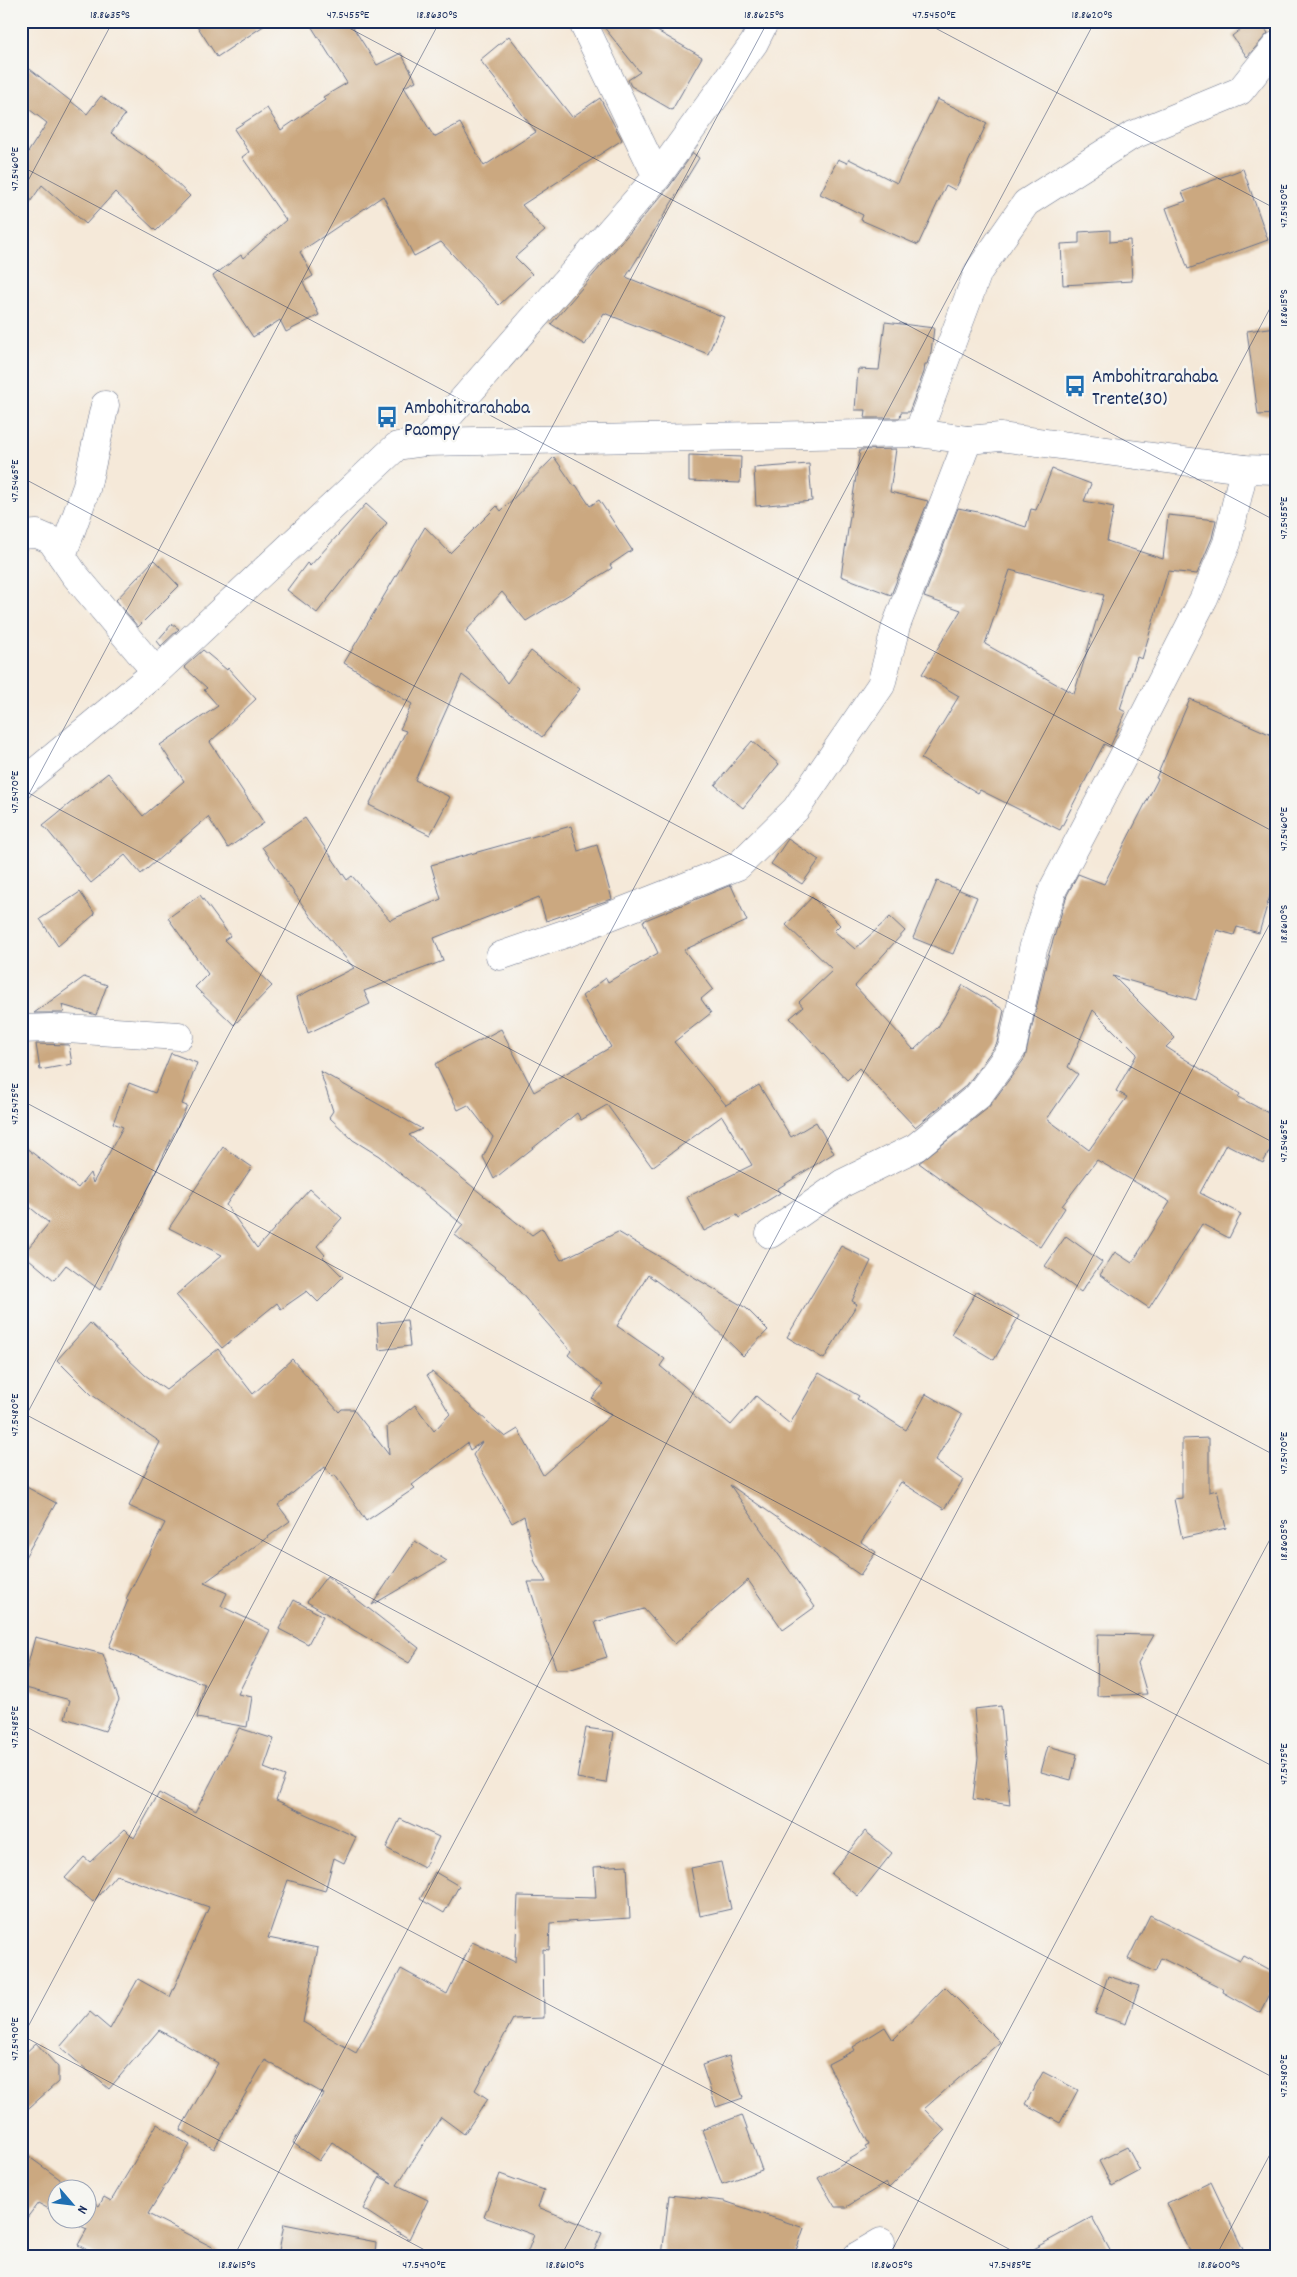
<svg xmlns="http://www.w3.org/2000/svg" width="1297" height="2277" font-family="Dekko,sans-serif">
<rect width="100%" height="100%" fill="#f6f6f2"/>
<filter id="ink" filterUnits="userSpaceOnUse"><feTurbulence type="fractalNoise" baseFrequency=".02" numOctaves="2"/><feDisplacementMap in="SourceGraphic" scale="10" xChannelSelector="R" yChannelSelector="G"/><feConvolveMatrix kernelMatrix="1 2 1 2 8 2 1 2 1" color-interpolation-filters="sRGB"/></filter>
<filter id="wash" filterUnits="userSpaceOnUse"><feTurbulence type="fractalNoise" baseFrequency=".0096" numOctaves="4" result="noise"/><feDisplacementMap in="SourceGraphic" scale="20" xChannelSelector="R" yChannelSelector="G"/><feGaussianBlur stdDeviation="1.12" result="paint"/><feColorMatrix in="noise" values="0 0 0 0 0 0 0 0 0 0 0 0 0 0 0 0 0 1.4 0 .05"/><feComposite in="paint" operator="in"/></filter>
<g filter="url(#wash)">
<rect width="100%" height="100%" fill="#f5e9d9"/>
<g id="blocks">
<g fill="#cba880" fill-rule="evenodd">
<path d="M194,21h77l-54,36z"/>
<path d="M308,21h41l28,44 24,-12 15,28 -12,6 30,50 26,-14 24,43 52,-34 -56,-72 29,-24 63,81 28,-19 22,42 -100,65 23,26 -30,26 17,17 -33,31 -58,-63 -27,14 -31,-60 -83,56 13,24 -10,6 16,33 -33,17 -6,-12 -27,17 -40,-61 28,-21 2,3 43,-38 -44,-63 7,-5 -15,-23 33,-21 14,22 44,-30 -2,-3 24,-14z"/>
<path d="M599,21h41l62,36 -30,53 -41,-24 -3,-6 12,-8z"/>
<path d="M1251,21h8l9,12 -21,24 -15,-21z"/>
<path d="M21,62l66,52 14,-18 24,19 -14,18 48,33 31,30 -34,35 -41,-39 -29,32 -44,-39 -21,30v-52l26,-40 -26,-20z"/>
<path d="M937,99l50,24 -32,67 -9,-5 -28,60 -57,-25 2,-5 -43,-21 18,-35 9,4 2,-4 48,24z"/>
<path d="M693,153l6,5 -73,119 98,40 -16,37 -104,-41 -19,32 -34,-21 118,-137z"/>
<path d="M1243,169l25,71 -80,29 -22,-61 20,-7 -4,-9z"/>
<path d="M1110,230v12l20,-2 2,41 -69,4 -2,-41 18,-1v-11z"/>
<path d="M885,322l49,6 -3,24 -4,12h-2l-1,8 -15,40h-8l-1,6h-35l1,-8h-11l3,-41 21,1z"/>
<path d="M1276,327v87l-18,1 -11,-84z"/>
<path d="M896,449l-6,43 38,9 -37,94 -50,-19 19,-126z"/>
<path d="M689,455l52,2 -1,26 -51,-2z"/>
<path d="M554,457l20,29 2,-1 14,21 9,-6 33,50 -22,15 2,3 -86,53 -24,-29 -36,39 41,52 24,-32 49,38 -38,48 -80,-62 -47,105 35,17 -20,38 -61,-30 37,-74 -6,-2 12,-25 -68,-41 81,-136 25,26 47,-47 4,5z"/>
<path d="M809,464l3,37 -56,5 -2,-38z"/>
<path d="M1052,469l39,15 -7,17 30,6 -7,34 56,18 5,-44 48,5 -4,18 -15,36 -29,-3 -26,88 -5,-2 -17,52 6,3 -16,35 -6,-3 -44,86 -80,-40 -2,3 -57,-34 38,-63 -37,-22 39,-64 -37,-13 34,-89 25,5 43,14 5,-18 5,1zM1010,570l94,25 -30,99 -89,-50z"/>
<path d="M366,504l21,19 -70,90 -30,-23 20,-27 3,3z"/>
<path d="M154,560l25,26 -41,41 -22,-27z"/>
<path d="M172,624l7,5 -18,17 -4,-5z"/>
<path d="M203,650l24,20 1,-2 28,31 -46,43 54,81 -36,25 -20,-31 -67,57 -16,-19 -34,28 -48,-58 65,-52 35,43 41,-35 -24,-36 58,-39 -14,-16 3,-2 -23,-21z"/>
<path d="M1190,699l86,38v138l-17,58 -22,-6 -3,8 -17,-5 -21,70 -83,-24 62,62 -9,9 74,47 -2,3 38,20v22l-13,24 -37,-19 -26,49 41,21 -12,24 -27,-14 -53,84 -49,-33 15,-23 17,11 38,-61 -73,-42 -35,46 3,2 -25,39 -46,-29 -75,-55 69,-55 37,-50 22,-98 20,-65 11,-21 26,10 54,-105 -2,-1zM1093,1010l44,44 -21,37 11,6 -38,53 -42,-31 31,-45 -10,-7z"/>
<path d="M752,741l27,23 -36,44 -28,-23z"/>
<path d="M305,818l42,62 5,-4 38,44 51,-21 -10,-34 140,-39 7,25 19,-6 15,54 -66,22 -7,-24 -105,41 9,23 -79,30 6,13 -62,29 -11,-36 57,-29 -43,-51 -49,-70z"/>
<path d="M788,839l31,21 -17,24 -31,-20z"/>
<path d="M937,881l40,16 -24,57 -40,-16z"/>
<path d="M731,885l16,36 -63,29 29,39 -12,10 10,14 -37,29 52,63 33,-20 32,52 25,-15 18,31 -57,36 3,4 -41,25 -2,-3 -33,16 -17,-34 65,-32 -30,-49 -70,51 -45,-62 -26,15 -4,-7 -83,66 -11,-22 10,-20 -25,-32 -10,5 -23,-46 66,-35 33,63 77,-45 -29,-51 24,-18 2,4 50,-29 -15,-32z"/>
<path d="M80,892l15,22 -37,32 -18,-27z"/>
<path d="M200,895l30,41 -6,4 48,46 -38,39 -39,-38 13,-13 -40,-56z"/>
<path d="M812,897l28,28 -6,6 21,18 35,-32 15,14 -50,55 59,64 24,-23 25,-42 41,25 -7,33 -30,42 -52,42 -56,-59 -12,12 -57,-62 13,-11 -4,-5 34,-32 -47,-45z"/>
<path d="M84,977l23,8 -11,30 -34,-10 2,8h-30z"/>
<path d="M36,1044l33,1 3,19 -32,6z"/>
<path d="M171,1053l26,10 -15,41 5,2 -87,184 -34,-25 -12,15 -31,-26 26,-31 -28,-23v-56l57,44 12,-15 3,10 30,-56 -10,-4 16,-40 26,10z"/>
<path d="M320,1071l102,58 -13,6 123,100 10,-7 19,32 57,-28 128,76 22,22 -25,26 -48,-47 -47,-34 -31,51 48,33 -5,7 71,59 25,-29 34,28 29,-51 40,23 -2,3 49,31 20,-36 36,21 -27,46 28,19 -19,29 -43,-27 -40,60 15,10 -16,23 -130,-90 85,122 -32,23 -35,-50 -73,64 -31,-35 -49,13 12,35 -39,12h-12l-28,-87h18l-11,-20 -11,-46 -12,7 -39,-68 9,-13 -12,8 -3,-7 -55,42 3,3 -49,33 -31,-46 -3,2 -7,-10 -47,38 12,16 -86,62 23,10 -6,13 49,24 -32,64 14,3 -5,30 -50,-9 7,-34 -95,-37 19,-47 -2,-1 39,-76 -36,-17 31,-64 -68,-47 -35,-35 33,-37 55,52 21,15 52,-41 35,45 39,-35 47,53 3,-3h11l36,46 -2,-28 28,-22 19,26 16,-17 -23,-39 5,-3 73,65 13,-8 25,46 68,-60 -19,-17 11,-13 -35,-30 3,-4 -64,-74 -52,-42 8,-10 -84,-69 -26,-16 -24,-23 4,-6z"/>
<path d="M223,1147l29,20 -26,38 31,43 53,-59 32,29 -25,28 8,9 -2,2 20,20 -25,25 -11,-11 -26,18 -4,-6 -55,45 -46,-53 46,-40 -53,-27z"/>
<path d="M1066,1236l36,26 -21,30 -36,-26z"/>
<path d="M841,1246l30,15 -19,40 5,3 -33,55 -37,-22z"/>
<path d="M977,1291l42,25 -25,44 -43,-26z"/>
<path d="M407,1320l3,26 -31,4 -2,-27z"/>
<path d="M1209,1438v54l8,-2 9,38 -44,10 -8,-39 8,-1v-59z"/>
<path d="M21,1484l35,19 -35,61z"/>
<path d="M415,1541l32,20 -75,44z"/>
<path d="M327,1576l92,72 -10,15 -102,-61z"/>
<path d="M294,1600l29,16 -15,28 -29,-15z"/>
<path d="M1098,1634l56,1 -16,28 9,31 -50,2z"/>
<path d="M35,1637l68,17 16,46 -14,31 -40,-13 5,-18 -48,-13z"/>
<path d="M1001,1706l9,99 -37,-6 5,-41 -4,-49z"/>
<path d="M239,1728l35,11 -10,29 21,8 -9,24 80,37 -12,26 -10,-5 -9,33 -37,-11 -20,58 50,10 -15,74 53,31 45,-84 46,25 25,-52 43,20 3,-66 78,2 -2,-31 33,-2 3,53 -80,5 -1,27 -6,-1 1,69 -31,1 -38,71 13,9 -24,35 -23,-17 -44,68 31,15 -19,39 -46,-30 17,-32 12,6 -60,-41 -13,19 -26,-18 31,-49 -59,-34 -51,89 -34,-19 38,-67 -59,-33 -50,59 -49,-42 30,-35 20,17 28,-50 32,18 39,-90 -93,-32 -23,27 -28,-24 19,-21 6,5 35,-33 9,9 25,-45 36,20z"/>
<path d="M586,1728l28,4 -8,51 -29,-5z"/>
<path d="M1048,1746l29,8 -6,26 -30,-8z"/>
<path d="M400,1819l39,18 -15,31 -38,-20z"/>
<path d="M865,1831l27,22 -34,43 -27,-22z"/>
<path d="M721,1862l10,47 -31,7 -9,-48z"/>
<path d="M435,1872l24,14 -15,27 -24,-14z"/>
<path d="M1150,1915l90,45 3,-5 33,18v10l-16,30 -37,-21 1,-3 -63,-31 -6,14 -27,-13z"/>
<path d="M1108,1976l31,10 -13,38 -31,-10z"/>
<path d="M945,1987l55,55 -76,67 21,22 -56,57 -3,-5 -40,24h-11l-17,-29 49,-29 -2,-3 4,-2 -41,-80 27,-14 -2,-3 32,-20 8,13z"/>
<path d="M36,2043l22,24v15l-37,33v-58z"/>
<path d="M729,2056l14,42 -27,9 -14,-42z"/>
<path d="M1043,2072l35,18 -18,33 -35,-19z"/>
<path d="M742,2115l20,55 -40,14 -20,-54z"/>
<path d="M157,2124l33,21 -42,69 82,42h-131l-21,-11 9,-16 -19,-9h20v-22l11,8 5,-9 7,4z"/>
<path d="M1127,2147l13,24 -28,15 -13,-25z"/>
<path d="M21,2151l54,39h-17v24l-20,-11 -17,23z"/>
<path d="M500,2174l44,16 -6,17 64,26 -10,23h-66l8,-21 -50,-18z"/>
<path d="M1211,2182l35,74h-55l-24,-53z"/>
<path d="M669,2195l55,6 80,27 -10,28h-132z"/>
<path d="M1092,2217l21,39h-93z"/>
<path d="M284,2224l92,18 -1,14h-97z"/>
</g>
</g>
</g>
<g filter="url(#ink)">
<use href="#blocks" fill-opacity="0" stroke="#677089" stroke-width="1"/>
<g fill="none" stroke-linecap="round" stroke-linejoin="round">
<g stroke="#677089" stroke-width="29">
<g id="minor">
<path d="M582,21l75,156"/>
<path d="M918,433l60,-161 48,-69 105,-67 109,-45 36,-45"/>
<path d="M426,442l231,-265 97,-134 11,-22"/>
<path d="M21,535l16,-1 14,6 23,34 82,98"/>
<path d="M62,556l24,-67 19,-84"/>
<path d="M21,784l135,-112 241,-226 29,-4 492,-9 50,7 32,-3 244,32 32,1"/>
<path d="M500,956l67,-23 171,-67 58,-57 85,-124 15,-59 72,-186"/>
<path d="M21,1029l29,-1 129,8"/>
<path d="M770,1234l73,-51 73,-36 62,-51 34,-47 21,-100 20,-60 72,-136 79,-155 23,-55 17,-74"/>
<path d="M857,2256l24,-14"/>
</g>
</g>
<use href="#minor" stroke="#fff" stroke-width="28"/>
</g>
</g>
<path fill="none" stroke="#1b2f5e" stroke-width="1" stroke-opacity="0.45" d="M336,21l940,500M922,21l354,188M21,166l1255,667M21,194l92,-173M21,477l1255,667M21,789l1255,667M21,809l419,-788M21,1100l1255,668M21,1412l1255,667M21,1425l747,-1404M21,1724l1001,532M21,2035l415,221M21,2040l1074,-2019M234,2256l1042,-1959M561,2256l715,-1344M889,2256l387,-728M1216,2256l60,-113"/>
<defs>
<g id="bus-bare" transform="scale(1.725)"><path d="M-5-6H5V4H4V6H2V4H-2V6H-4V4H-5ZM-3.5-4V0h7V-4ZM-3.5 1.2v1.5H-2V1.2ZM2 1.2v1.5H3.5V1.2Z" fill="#1f6fb2" stroke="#f6f6f2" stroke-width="2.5" paint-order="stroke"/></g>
</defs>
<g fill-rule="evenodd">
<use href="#bus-bare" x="1075" y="386"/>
<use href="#bus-bare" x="387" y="417"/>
</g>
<g text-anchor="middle" stroke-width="5" stroke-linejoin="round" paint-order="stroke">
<g font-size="19" fill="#1b2f5e" stroke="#f6f6f2" text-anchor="start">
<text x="1092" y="382">Ambohitrarahaba<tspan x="1092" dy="22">Trente(30)</tspan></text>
<text x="404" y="413">Ambohitrarahaba<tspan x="404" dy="22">Paompy</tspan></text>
</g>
</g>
<rect width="1297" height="2277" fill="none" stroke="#f6f6f2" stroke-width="55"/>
<g transform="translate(72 2204) rotate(118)"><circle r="24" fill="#f6f6f2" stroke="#9ea6b7"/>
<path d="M0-4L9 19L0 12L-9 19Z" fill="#1f6fb2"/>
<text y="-8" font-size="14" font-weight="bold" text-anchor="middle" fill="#1b2f5e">N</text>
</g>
<rect x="28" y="28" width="1242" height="2222" fill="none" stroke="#1b2f5e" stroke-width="2"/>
<g font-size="12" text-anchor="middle" fill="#1b2f5e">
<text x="110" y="18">18.8635°S</text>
<text x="348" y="18">47.5455°E</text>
<text x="437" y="18">18.8630°S</text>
<text x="764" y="18">18.8625°S</text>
<text x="934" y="18">47.5450°E</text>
<text x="1092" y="18">18.8620°S</text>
<text transform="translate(14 169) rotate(-90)" y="4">47.5460°E</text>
<text transform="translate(1283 206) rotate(-90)" y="4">47.5450°E</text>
<text transform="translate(1283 308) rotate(-90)" y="4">18.8615°S</text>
<text transform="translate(14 481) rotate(-90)" y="4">47.5465°E</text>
<text transform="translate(1283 518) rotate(-90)" y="4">47.5455°E</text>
<text transform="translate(14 792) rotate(-90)" y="4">47.5470°E</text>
<text transform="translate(1283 829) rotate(-90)" y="4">47.5460°E</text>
<text transform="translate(1283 924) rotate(-90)" y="4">18.8610°S</text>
<text transform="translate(14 1104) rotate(-90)" y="4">47.5475°E</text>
<text transform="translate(1283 1141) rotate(-90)" y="4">47.5465°E</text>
<text transform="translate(14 1415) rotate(-90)" y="4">47.5480°E</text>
<text transform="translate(1283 1453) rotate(-90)" y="4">47.5470°E</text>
<text transform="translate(1283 1540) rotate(-90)" y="4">18.8605°S</text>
<text transform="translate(14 1727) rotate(-90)" y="4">47.5485°E</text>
<text transform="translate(1283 1764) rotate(-90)" y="4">47.5475°E</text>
<text transform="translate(14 2039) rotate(-90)" y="4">47.5490°E</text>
<text transform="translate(1283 2076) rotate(-90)" y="4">47.5480°E</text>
<text x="237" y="2268">18.8615°S</text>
<text x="424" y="2268">47.5490°E</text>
<text x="565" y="2268">18.8610°S</text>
<text x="892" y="2268">18.8605°S</text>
<text x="1010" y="2268">47.5485°E</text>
<text x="1219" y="2268">18.8600°S</text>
</g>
</svg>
